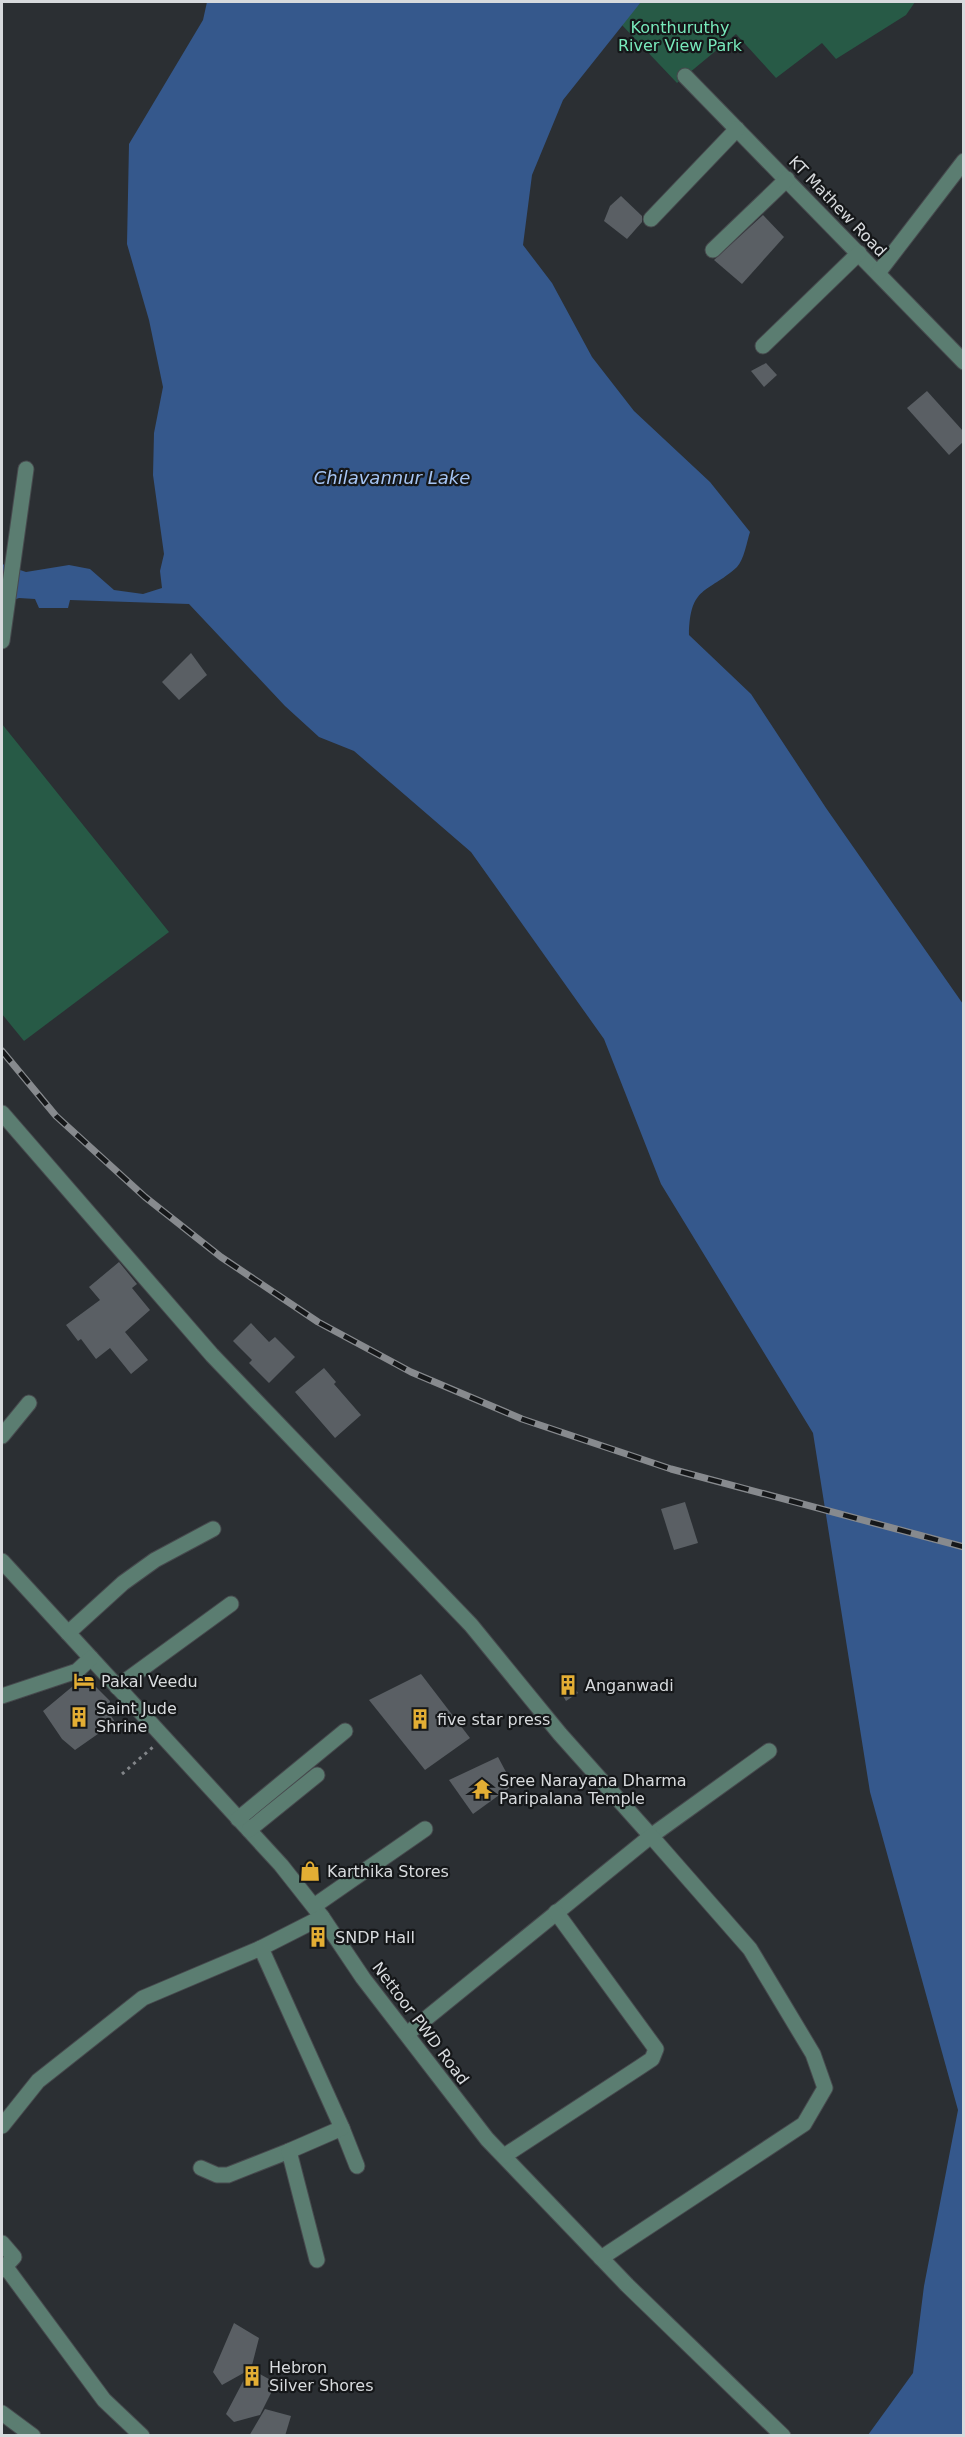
<svg xmlns="http://www.w3.org/2000/svg" width="965" height="2437" font-family="'DejaVu Sans',sans-serif">
<rect width="100%" height="100%" fill="#2b2f33"/>
<g fill="#275a46">
<path d="M641,2h274l-9,13 -70,44 -14,-16 -46,35 -40,-44 -59,49 -56,-59z"/>
<path d="M2,724l167,208 -145,109 -22,-27z"/>
</g>
<path fill="#35588c" d="M207,2h434l-78,98 -31,75 -9,70 29,38 40,74 42,54 76,71 40,50c-3,9 -6,28 -13,35 -30,27 -47,18 -48,68l62,59 75,114 137,196v1431h-95l45,-62 11,-87 34,-176 -88,-318 -57,-359 -152,-249 -57,-145 -133,-187 -117,-101 -35,-14 -34,-31 -96,-102 -119,-4 -2,8h-29l-4,-9 -16,-1 -17,6v-40l24,8 43,-7 21,4 24,21 29,4 19,-6 -2,-17 4,-17 -11,-79 1,-42 9,-46 -14,-67 -22,-76 2,-100 74,-124z"/>
<g fill="#5a5f64">
<path d="M621,196l21,20v6l-15,17 -23,-18 6,-15z"/>
<path d="M763,215l21,22 -42,47 -28,-24z"/>
<path d="M766,363l11,12 -13,12 -13,-16z"/>
<path d="M927,391l36,40v11l-14,13 -42,-47z"/>
<path d="M191,653l16,22 -28,25 -17,-18z"/>
<path d="M119,1262l18,22 -5,4 18,22 -25,22 23,28 -17,14 -21,-26 -14,11 -15,-20 -3,2 -12,-16 34,-25 -11,-13z"/>
<path d="M251,1323l18,19 6,-5 20,20 -26,26 -20,-20 3,-3 -19,-19z"/>
<path d="M324,1368l12,14 -2,2 27,31 -26,23 -40,-46z"/>
<path d="M685,1502l13,41 -24,7 -13,-41z"/>
<path d="M421,1674l49,64 -45,32 -56,-70z"/>
<path d="M85,1676l25,25 -2,10 7,11 -40,28 -13,-11 -19,-28z"/>
<path d="M569,1679l9,14 -12,8 -6,-10z"/>
<path d="M498,1757l15,28 -40,29 -24,-34z"/>
<path d="M234,2323l25,15 -8,31 25,14 -16,32 -26,7 -8,-8 23,-44 -27,15 -9,-13z"/>
<path d="M265,2409l26,7 -6,20h-36z"/>
</g>
<g fill="none" stroke-linecap="round" stroke-linejoin="round">
<g stroke="#474a4e" stroke-width="17">
<g id="minor">
<path d="M685,76l279,286"/>
<path d="M651,219l86,-90"/>
<path d="M713,250l74,-71"/>
<path d="M878,273l86,-112"/>
<path d="M763,346l96,-93"/>
<path d="M2,641l24,-172"/>
<path d="M2,1113l210,242 259,270 89,109 91,102 118,-85"/>
<path d="M2,1436l27,-33"/>
<path d="M2,1561l279,304 41,52 41,61 124,161 140,146 156,151"/>
<path d="M68,1633l55,-50 32,-23 58,-31"/>
<path d="M117,1687l114,-83"/>
<path d="M2,1696l75,-25 14,-13"/>
<path d="M238,1819l107,-88"/>
<path d="M249,1830l68,-55"/>
<path d="M314,1906l111,-77"/>
<path d="M407,2034l244,-198 99,113 63,105 12,34 -21,36 -203,134"/>
<path d="M2,2126l36,-45 105,-83 118,-50"/>
<path d="M342,2128l15,38"/>
<path d="M504,2156l136,-89 12,-8 4,-10 -100,-137"/>
<path d="M201,2168l16,7h11l61,-24"/>
<path d="M2,2243l12,14 -12,13"/>
<path d="M317,2260l-28,-109 53,-23 -81,-180 61,-31"/>
<path d="M5,2266l99,134 38,36"/>
<path d="M2,2413l31,23"/>
</g>
</g>
<path stroke="#828589" stroke-width="3" stroke-dasharray="3 4.5" stroke-linecap="butt" d="M122,1774l31,-27"/>
<use href="#minor" stroke="#5b7d71" stroke-width="15"/>
<g stroke="#878a8e" stroke-width="7">
<path id="rail" d="M2,1051l54,65 89,81 76,60 97,65 93,50 111,47 149,50 293,78"/>
</g>
<use href="#rail" stroke="#151719" stroke-width="4.5" stroke-dasharray="14" stroke-linecap="butt"/>
</g>
<defs>
<g id="hotel-bare" transform="scale(1.62)"><path d="M-6-4.5h1.5V1H6V5H4.5V3h-9V5H-6ZM-4 0a1.8 1.8 0 1 1 3.6 0ZM.5 0V-2.5h3Q6-2.5 6 0Z" fill="#e3ae34" stroke="#151719" stroke-width="2.5" paint-order="stroke"/></g>
<g id="building-bare" transform="scale(1.62)"><path d="M-4-6H4V6H1V3H-1V6H-4ZM-2.5-4.3h1.7v1.8h-1.7ZM.8-4.3h1.7v1.8H.8ZM-2.5-1h1.7V.8h-1.7ZM.8-1h1.7V.8H.8Z" fill="#e3ae34" stroke="#151719" stroke-width="2.5" paint-order="stroke"/></g>
<g id="temple-bare" transform="scale(1.62)"><path d="M0-6L5-2H3V0L6.5 2.5H4V6H1.5V3h-3V6H-4V2.5H-6.5L-3 0V-2H-5Z" fill="#e3ae34" stroke="#151719" stroke-width="2.5" paint-order="stroke"/></g>
<g id="shop-bare" transform="scale(1.62)"><path d="M-5-2.5h2.3a2.7 3.5 0 0 1 5.4 0H5L5.5 6h-11ZM-1.5-2.5h3a1.5 2.3 0 0 0-3 0Z" fill="#e3ae34" stroke="#151719" stroke-width="2.5" paint-order="stroke"/></g>
</defs>
<g fill-rule="evenodd">
<use href="#hotel-bare" x="84" y="1681"/>
<use href="#building-bare" x="568" y="1685"/>
<use href="#building-bare" x="79" y="1717"/>
<use href="#building-bare" x="420" y="1719"/>
<use href="#temple-bare" x="482" y="1789"/>
<use href="#shop-bare" x="310" y="1871"/>
<use href="#building-bare" x="318" y="1937"/>
<use href="#building-bare" x="252" y="2376"/>
</g>
<g text-anchor="middle" stroke-width="4.5" stroke-linejoin="round" paint-order="stroke">
<g font-size="16" fill="#78e9bb" stroke="#151719">
<text x="680" y="33">Konthuruthy<tspan x="680" dy="18">River View Park</tspan></text>
</g>
<g font-size="16" fill="#d7dadd" stroke="#151719">
<text transform="translate(838 206) rotate(46)" y="6">KT Mathew Road</text>
<text transform="translate(421 2023) rotate(53)" y="6">Nettoor PWD Road</text>
</g>
<g font-size="16" fill="#d7dadd" stroke="#151719" text-anchor="start">
<text x="101" y="1687">Pakal Veedu</text>
<text x="585" y="1691">Anganwadi</text>
<text x="96" y="1714">Saint Jude<tspan x="96" dy="18">Shrine</tspan></text>
<text x="437" y="1725">five star press</text>
<text x="499" y="1786">Sree Narayana Dharma<tspan x="499" dy="18">Paripalana Temple</tspan></text>
<text x="327" y="1877">Karthika Stores</text>
<text x="335" y="1943">SNDP Hall</text>
<text x="269" y="2373">Hebron<tspan x="269" dy="18">Silver Shores</tspan></text>
</g>
<g font-size="18" font-style="italic" fill="#a6c5f4" stroke="#151719">
<text x="392" y="484">Chilavannur Lake</text>
</g>
</g>
<rect width="965" height="2437" fill="none" stroke="#d7dadd" stroke-width="6"/>
</svg>
